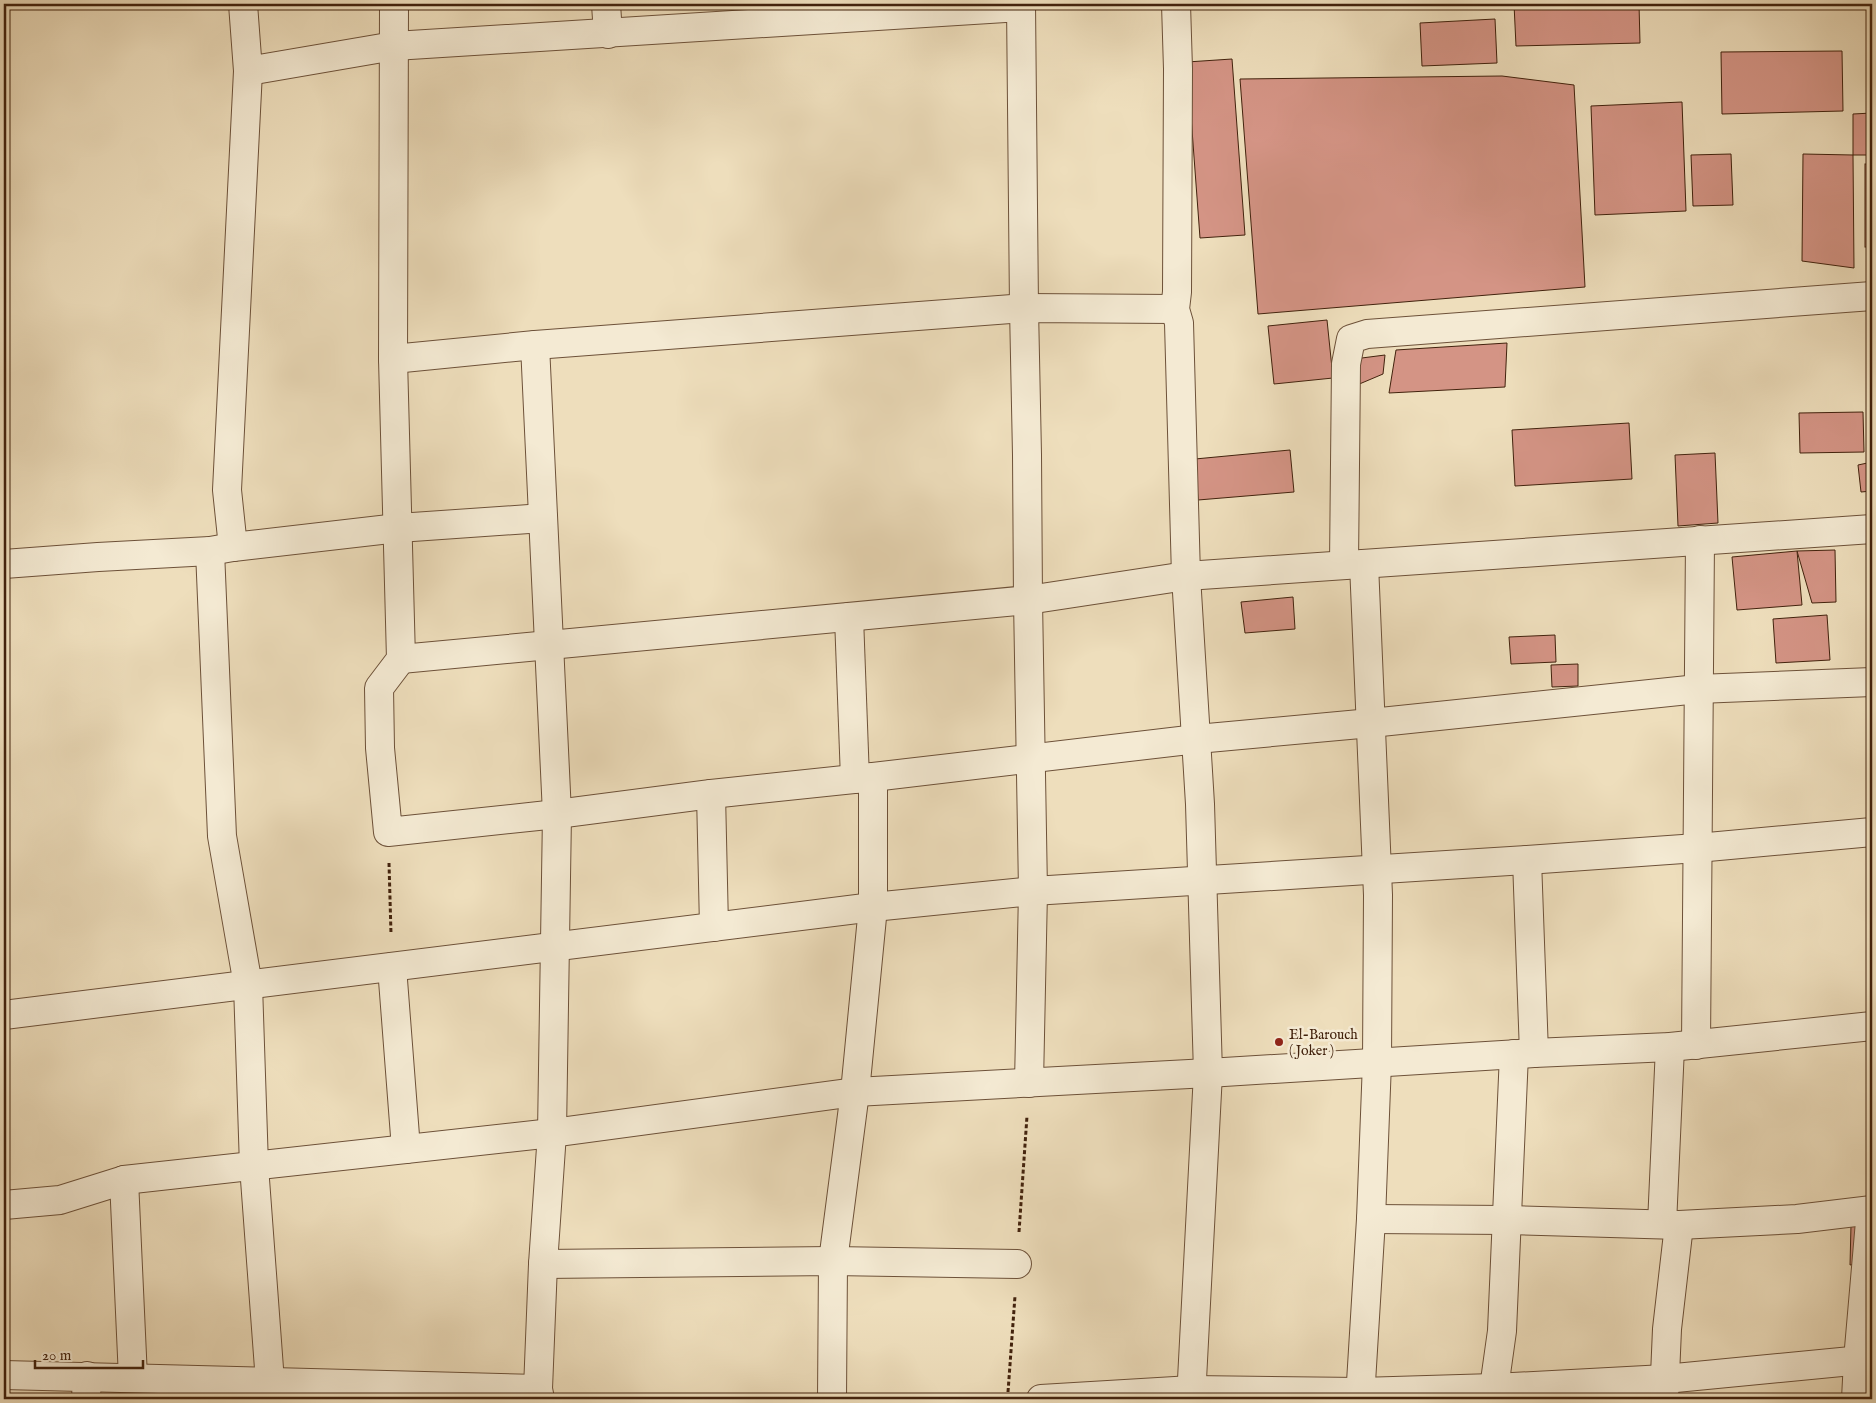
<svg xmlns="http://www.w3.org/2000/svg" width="1876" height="1403" font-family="'IM FELL English',serif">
<rect width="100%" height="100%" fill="#eedebc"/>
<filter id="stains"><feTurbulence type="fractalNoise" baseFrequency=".004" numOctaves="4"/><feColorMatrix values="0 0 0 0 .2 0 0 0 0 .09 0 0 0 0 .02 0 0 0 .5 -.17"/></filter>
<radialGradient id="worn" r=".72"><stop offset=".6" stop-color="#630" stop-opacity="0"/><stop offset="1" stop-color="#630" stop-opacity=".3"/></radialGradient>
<g fill="#d49485" stroke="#42220d">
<path d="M1251,4h137l-133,2z"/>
<path d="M1514,4h125l1,39 -124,3z"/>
<path d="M1495,19l2,44 -75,3 -2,-43z"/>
<path d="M1842,51l1,60 -121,3 -1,-62z"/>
<path d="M1232,59l13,176 -45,3 -13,-176z"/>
<path d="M1502,76l72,9 11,202 -327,27 -18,-235z"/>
<path d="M1682,102l4,109 -91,4 -4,-109z"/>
<path d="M1872,113v42h-19v-41z"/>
<path d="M1731,154l2,51 -40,1 -2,-51z"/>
<path d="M1803,154l50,1 1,113 -52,-7z"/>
<rect x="1865" y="164" width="7" height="83"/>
<path d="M1327,320l6,58 -59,6 -6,-58z"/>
<path d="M1507,343l-2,44 -116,6 7,-43z"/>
<path d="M1385,355l-2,19 -26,11 -3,-26z"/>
<path d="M1863,412l1,40 -64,1 -1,-40z"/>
<path d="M1629,423l3,56 -117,7 -3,-56z"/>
<path d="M1290,450l4,42 -96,8 -3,-41z"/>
<path d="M1715,453l3,70 -40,3 -3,-71z"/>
<path d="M1872,462v29l-11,1 -3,-27z"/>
<path d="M1835,550l1,52 -24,1 -15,-52z"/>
<path d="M1797,551l5,54 -65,5 -5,-53z"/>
<path d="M1293,597l2,32 -50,4 -4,-31z"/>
<path d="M1827,615l3,45 -54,3 -3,-44z"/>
<path d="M1555,635l1,27 -45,2 -2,-27z"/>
<path d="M1578,664v22l-26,1 -1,-22z"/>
<path d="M1851,1225h10l-1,38 -10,2z"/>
</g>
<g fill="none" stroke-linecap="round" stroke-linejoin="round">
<g stroke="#6d5139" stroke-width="30">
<g id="minor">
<path d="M243,4l5,67 146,-25 627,-39"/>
<path d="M394,4l-1,355 8,300 -22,29 1,60 8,84 169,-18 154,-20 162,-17 324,-38 174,-16 327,-34 174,-7"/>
<path d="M606,4l2,30"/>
<path d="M1021,4l3,304 3,147 1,145 5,291 -4,192"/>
<path d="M1176,4l2,65 -1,223 -2,17 4,14 7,253 14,228 8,269 -17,326"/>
<path d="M535,345l22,469 -5,319 -9,131 -5,125 2,10"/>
<path d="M393,359l142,-14 489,-37 151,1"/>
<path d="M233,547l-6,-57 21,-419"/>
<path d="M210,551l12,285 26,149 6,181 16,216"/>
<path d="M4,564l94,-7 112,-6 23,-4 165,-19 145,-10"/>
<path d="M1344,565l2,-201 5,-25 16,-5 505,-38"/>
<path d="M849,617l6,162"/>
<path d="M401,659l627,-59 158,-24 686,-47"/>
<path d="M711,794l3,133"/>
<path d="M1527,860l7,193"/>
<path d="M392,967l14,182"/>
<path d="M4,1015l869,-108 160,-16 494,-31 170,-12 175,-16"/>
<path d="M1696,1045l4,-505"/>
<path d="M124,1180l9,198"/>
<path d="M4,1205l56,-5 64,-20 428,-47 303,-41 353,-19 326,-20 136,-6 202,-21"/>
<path d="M1371,1219l136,1 172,5 118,-6 75,-9"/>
<path d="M1662,1224l8,-177"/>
<path d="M543,1264l290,-3 184,3"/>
<path d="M4,1375l534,14"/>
<path d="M86,1399l1,-23"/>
<path d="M832,1399l1,-138 22,-169 18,-185v-130"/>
<path d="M1041,1399l151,-9 168,2 134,-4 171,-9 207,-20"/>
<path d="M1360,1399l11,-180 6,-157 1,-167 -14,-331"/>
<path d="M1495,1399l-1,-11 8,-57 12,-277"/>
<path d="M1664,1399l3,-70 12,-104"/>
<path d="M1856,1399l2,-39 13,-150"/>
</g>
</g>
<g stroke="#42220d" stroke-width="3" stroke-dasharray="4 2.5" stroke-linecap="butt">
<path d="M389,863l2,71"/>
<path d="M1019,1232l8,-116"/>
<path d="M1008,1392l7,-96"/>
</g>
<use href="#minor" stroke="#f4ead3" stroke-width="28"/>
</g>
<circle fill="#8f2418" stroke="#f4ead3" stroke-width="2" cx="1279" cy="1042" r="5"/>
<g text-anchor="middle" stroke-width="5" stroke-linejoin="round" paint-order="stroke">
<g font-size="14" fill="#42220d" stroke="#f4ead3" text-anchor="start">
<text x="1289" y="1039">El-Barouch<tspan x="1289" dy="16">( Joker )</tspan></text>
</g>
</g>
<rect width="1876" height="1403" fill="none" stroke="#eedebc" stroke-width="20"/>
<rect x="5" y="5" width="1866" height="1393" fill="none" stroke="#42220d" stroke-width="2.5"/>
<rect x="10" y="10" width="1856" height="1383" fill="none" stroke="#42220d"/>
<path d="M35 1360v8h108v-8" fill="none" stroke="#42220d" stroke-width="2.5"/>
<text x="42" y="1360" font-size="15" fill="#42220d" stroke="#f4ead3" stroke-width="4" paint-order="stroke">20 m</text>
<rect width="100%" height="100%" filter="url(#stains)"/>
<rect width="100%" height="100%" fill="url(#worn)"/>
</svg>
